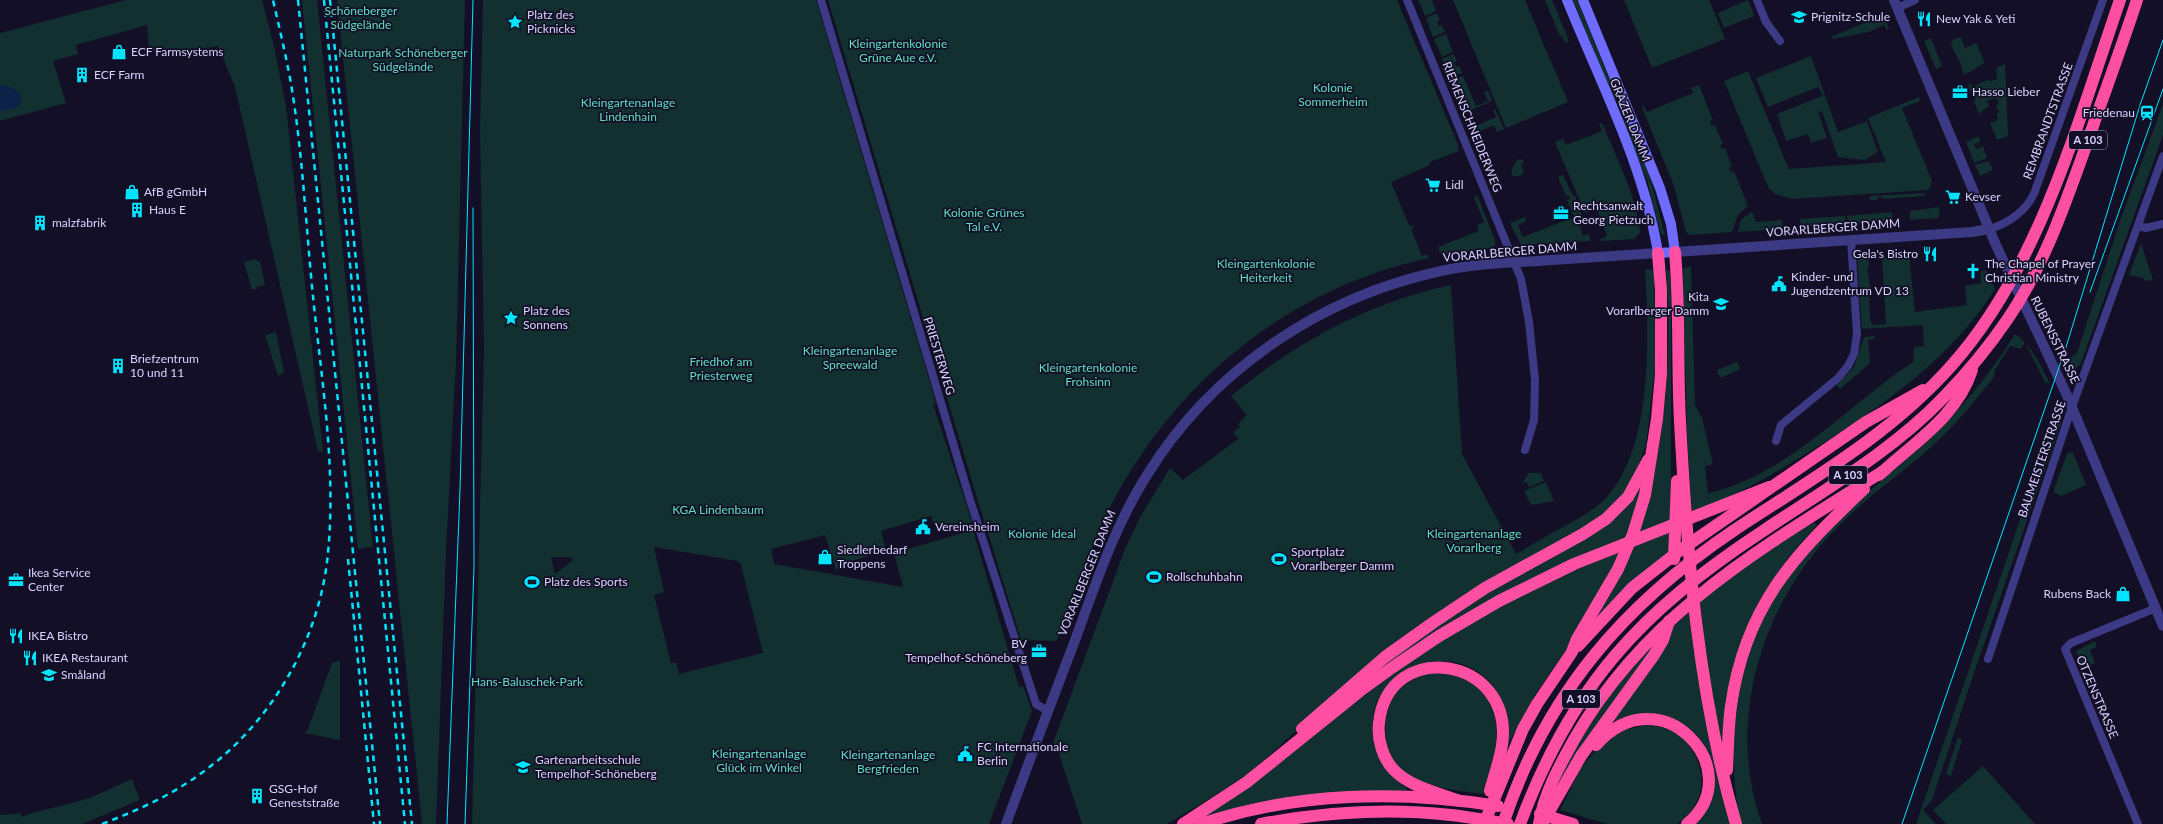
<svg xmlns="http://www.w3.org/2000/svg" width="2163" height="824" font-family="Lato,sans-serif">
<rect width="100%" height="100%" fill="#130f26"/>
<g fill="#12302f" fill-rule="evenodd">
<path d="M126,0h136l11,42 13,64 37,346 -5,-1 -83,-364 -17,-41 -39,6h-30l-2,-27 -71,20 2,9 -25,7 13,42 -66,18v-88z"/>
<path d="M302,0h15l56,547 -15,2z"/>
<path d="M337,0h128l-9,362 -10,189 -10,273h-14z"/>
<path d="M483,0h333l120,403 -3,1 39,118 -35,11 -6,-17 -50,15 5,20 -31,9 -19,10 -11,-35 -54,14 3,15 129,23 -9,-34 79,-23 46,157 4,-1 9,25 -43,113h-517l12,-474 -4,-219zM654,547l84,14 3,4 22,88 -84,21 -3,-12 -5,1 -17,-68 10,-3zM551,557h20l1,4 -17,13z"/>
<path d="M828,0h569l62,147 -2,1 2,3 -29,11v3l-39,17 18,43 6,2 -4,2 11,27 5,-2 2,4c-140,30 -255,124 -320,251 -21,42 -35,88 -52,132l-36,-1 -44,-142z"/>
<path d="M1418,0h14l4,11 -11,5z"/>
<path d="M1453,0h72l43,102 -62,26z"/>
<path d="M1545,0h7l17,41 -4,2 -3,-7 -2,1z"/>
<path d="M1573,0h4l40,98 -3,2z"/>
<path d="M1624,0h85l16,39 -73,29z"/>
<path d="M1748,0l6,16 -30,12 -6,-15z"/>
<path d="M1437,13l3,7 -3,1 2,5 3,-1 3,7 -12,5 -7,-19z"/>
<path d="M1881,16l3,1 5,12 -2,1 -3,-5 -15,7 -37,7 -1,-2z"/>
<path d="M1446,34l7,18 -11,5 -8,-18z"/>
<path d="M1961,37l4,11 11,-5 9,20 -21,12 -4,-13 -10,-18 3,-1 -1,-3z"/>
<path d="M1931,38l11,28 -6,3 -12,-28z"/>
<path d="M1454,54l3,7 -3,1 2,5 3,-1 3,7 -12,4 -8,-18z"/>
<path d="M1811,56l27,76 29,-11 11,31 -13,8 -27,-3 -16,-46 -4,1 9,26 -16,5 -3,-9 -22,7 -9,-27 46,-18 -5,-9 -50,20 -12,-29z"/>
<path d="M2005,64l3,72 -11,4 -7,-17 7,-2v-7l2,-2 -3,-7 3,-2 -3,-5 -9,3 2,5 -10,8 -5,-12 2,-3 -3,-1 -5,-13 3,-1 2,3 14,-7 5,1 5,-2 -1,-11z"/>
<path d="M1748,71l41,98 97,-7 -18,-44 51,-21 1,4 -18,7 30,73 -3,9 -137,9 -17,-5 -7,-7 -44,-106z"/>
<path d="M1463,76l13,30 12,-5 -4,-9 4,-1 4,10 -28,12 -13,-33z"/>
<path d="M1699,85l14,35 -3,2 2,4 3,-1 8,19 -3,1 2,4 3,-1 7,19 -3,1 2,4 3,-1 14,35 -10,9 -6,17 -43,3 -3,-3 -12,-46 -32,-79 2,-1 3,6 46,-19 -2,-5z"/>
<path d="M2163,104v31l-82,228 -5,6h-8l4,-13 4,-1 2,-5 43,-132z"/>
<path d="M1495,109l9,20 -7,3 -3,-7 -21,9 -2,-6 25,-11 -3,-7z"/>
<path d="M1627,121l23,57 15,57h-4l-14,-55 -24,-58z"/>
<path d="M1602,123c13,31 36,77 38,110l-6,6 -33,2 -1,-2 7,-3 -10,-27 -12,4 -30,-71 8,-3 3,6 36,-14 -3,-7z"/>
<path d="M1979,136l1,6 -6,2 2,5 7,-3 4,12 -13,5 -8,-21z"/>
<path d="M1518,159l5,1 1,2 -3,3 3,6 -3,5h-8l-2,-6z"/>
<path d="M1989,161l4,9 -13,6 -5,-11z"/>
<path d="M1563,175l10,21h2l8,22 -5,2 5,16 6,-2 2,7 -70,4 -11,-22 15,-6 1,4 -8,4 5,12 51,-20 -7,-17 3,-1 -2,-4 -2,1 -8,-19z"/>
<path d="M1925,193v3l-42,3v-2h-5v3h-8v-4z"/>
<path d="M1477,195l18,45v5l-5,3 -49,7 -3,-8 41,-16 -2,-6 7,-3 -10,-25z"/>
<path d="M1939,207l1,6 -2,5 -28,2v-9z"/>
<path d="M1752,211l4,11 26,-2 1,9 -45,3 3,-12z"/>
<path d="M1892,212l1,9 -45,3 -1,-8z"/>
<path d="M1845,216l1,8 -45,3 -1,-8z"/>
<path d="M2141,243l12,37 -9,1v-3l-15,-3z"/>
<path d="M1868,254l1,13h-2l4,25 -2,9 1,16 2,8 14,-1 -4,-67 27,-2 6,57 52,-7 -2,-19 16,-3 -1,-11 6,-2 9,19c-40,65 -106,112 -170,153 -43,27 -86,53 -133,71l-5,-79 -4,-165 8,-3 4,139 7,13 11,46 -8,2 3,27c78,-17 140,-88 205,-131l1,-15 10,-1 -1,-21 -61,4 -5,-74z"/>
<path d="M255,259l5,3 5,23 -9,2 1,2 -5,1 -8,-28z"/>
<path d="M1645,269l9,1 1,96 -9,79 -15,40 -28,31 -71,40 -205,147 -76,69 -50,32 -34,20h-85l-26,-79 -3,-2 72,-194 15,-32 30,-49 13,12 55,-41 -5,-7 7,-5 -2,-3 9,-9 -16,-19c65,-54 137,-93 220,-111l11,169 54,100c19,-11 37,-22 56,-32 10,-6 21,-12 30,-20 52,-50 47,-166 43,-233z"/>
<path d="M1666,270h4l1,22v257l-73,67c62,-104 77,-227 68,-346z"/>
<path d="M276,332l8,41 -6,3 -13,-41z"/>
<path d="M2015,334c18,13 25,30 35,50l-5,-2 -20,-40 -4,7 -11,-3 -15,24 -1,7c-20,25 -40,50 -65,72 -32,28 -69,53 -98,85 -71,75 -105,190 -69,290h-21c-18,-82 -5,-178 45,-248 8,-10 18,-19 27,-29 13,-13 25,-28 39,-41 24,-22 50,-41 73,-63 35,-32 65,-69 90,-109z"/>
<path d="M1874,336l1,3 -7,1 2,23 -30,26 -3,-4 17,-18 10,-30z"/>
<path d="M1737,362l3,7 -20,9 -3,-8z"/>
<path d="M2057,399l5,11 -1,13 -85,244 -44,133 -9,10 13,14h-20l135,-395 1,-15z"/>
<path d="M2070,452l3,1 13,32 -25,11 -8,-4 14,-38z"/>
<path d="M1529,473h12l3,8 -15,6 -3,-6 -4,2z"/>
<path d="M1546,482l8,19 -23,4 -7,-14z"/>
<path d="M1642,486l-16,52 -33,12 -231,136 29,-28 62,-44 85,-52z"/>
<path d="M1814,522l3,3 -30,34 -22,35 -42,146h-3l-12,-64 -8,-75 64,-48z"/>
<path d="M1620,552l1,2 -41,75 -45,66 -27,50c6,-118 -142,-102 -135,-12 1,21 17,43 34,55l-1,3 -174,18 -29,8 213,-160 69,-43 75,-38z"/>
<path d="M1690,609l41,215h-35c51,-57 -10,-132 -80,-103l-3,-3 61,-96z"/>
<path d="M2095,641l2,6 -7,3 5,13 -13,5 -6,-17z"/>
<path d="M1654,645l-92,135 -3,-1c26,-49 54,-96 95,-134z"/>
<path d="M340,660v80l-36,-7 4,-4 24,-66z"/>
<path d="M1424,674c10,0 21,-2 31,0 8,1 15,7 21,12 25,25 22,47 17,80h-2l-8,28c-26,-3 -51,-6 -74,-19 -27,-16 -29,-51 -16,-77 6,-12 20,-18 31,-24z"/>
<path d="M1647,725c12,1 22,4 32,10 4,2 7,7 10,11 20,25 16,60 -12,78h-70l-47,-14 20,-41 18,-22 25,-17z"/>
<path d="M1958,737l4,3 -11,36 -5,-2z"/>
<path d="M1983,766l52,58h-89l-13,-14z"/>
<path d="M132,779l8,21 -58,24h-82v-9l21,-2 1,4 11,-4 57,-15z"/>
</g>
<path fill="#0c2248" d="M0,85c9,0 30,9 18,21 -3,3 -13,4 -18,5z"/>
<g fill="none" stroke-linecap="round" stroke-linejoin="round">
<g stroke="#3d3a85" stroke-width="8">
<path d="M821,0l149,500 66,204 12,7"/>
<path d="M1407,0l114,279 8,43 6,58 -1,40 -9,30"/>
<path d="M1757,0l9,22 14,19"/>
<path d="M1897,8l18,-8"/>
<path d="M2138,226l8,2 17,-4"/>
<path d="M1989,229c20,-6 35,-16 45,-35l69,-194"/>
<path d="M1776,441l5,-16 57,-47 10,-12 6,-12 3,-20 -6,-94"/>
<path d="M1988,659l84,-252 91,-251"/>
<path d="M2138,824l-73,-175 6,-6 85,-35"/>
</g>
<g stroke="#3d3a85" stroke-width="10">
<path d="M1894,0l101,243 71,150 97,233"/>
<path d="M1675,252l297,-20 17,-3"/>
<path d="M1006,824c22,-60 45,-121 68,-181 21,-57 40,-116 73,-168 65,-105 173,-178 294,-204 31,-7 64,-8 96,-10 40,-3 80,-5 121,-8"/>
</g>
<path stroke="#6f6bff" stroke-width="10" d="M1567,0c33,82 77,165 91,253l17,-1 -4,-28 -11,-36 -77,-188"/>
<g stroke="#ff4fa3" stroke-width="12">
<path d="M1675,252c5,56 2,113 5,169 7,134 18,273 56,403"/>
<path d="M1879,475c34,-32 78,-58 93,-105"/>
<path d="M1674,559l3,-78"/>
<path d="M1578,646l54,-58 47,-37 187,-129 57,-32"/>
<path d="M1302,729l83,-72 49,-35 51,-34 98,-54 23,-15 22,-22 20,-37"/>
<path d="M1596,745c65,-73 155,26 91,79"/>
<path d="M1727,770c1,-21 1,-42 4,-64 14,-100 63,-151 133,-217"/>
<path d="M1460,801c-21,-8 -50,-14 -66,-31 -11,-11 -17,-31 -15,-47 9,-86 136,-67 123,22 -2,15 -8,31 -12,46"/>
<path d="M1540,814l33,10"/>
<path d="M1183,824l64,-42 113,-91 33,-24 46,-31 60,-35 75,-37 195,-77"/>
<path d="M1201,824c95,-32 200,-34 297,-18"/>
<path d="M1261,824c62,-12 127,-16 190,-9 19,2 38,6 57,9"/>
<path d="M1484,824l39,-95 14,-25 35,-52 5,-13 41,-70 15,-35 12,-39 12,-76 4,-45v-84l-3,-37"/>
<path d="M1503,824c43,-130 121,-220 233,-295 76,-50 155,-95 216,-164 88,-99 125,-241 168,-365"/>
<path d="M1520,824c52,-139 120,-212 243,-293 61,-41 128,-79 180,-133 23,-24 45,-50 64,-78 36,-52 58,-115 79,-174 17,-49 35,-97 51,-146"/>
<path d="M1539,824c5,-31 21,-59 36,-86 73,-127 190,-192 310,-268"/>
<path d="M1542,824l39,-68 73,-101 9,-15 6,-19"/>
</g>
<g stroke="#00e5ff" stroke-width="1">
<path d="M2090,292l73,-203"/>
<path d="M447,824l13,-334 13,-490"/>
<path d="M465,824l9,-257 -1,-359"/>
<path d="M1902,824l165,-480 73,-239 23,-65"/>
</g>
<g stroke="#00e5ff" stroke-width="2.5" stroke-dasharray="6 5" stroke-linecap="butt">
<path d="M298,0l82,824"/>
<path d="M324,0l81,824"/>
<path d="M330,0l82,824"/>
<path d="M348,559l26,265"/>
<path d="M102,824c31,-12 61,-25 88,-43 74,-48 126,-131 137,-219 10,-85 -4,-172 -13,-256 -8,-75 -11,-154 -24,-228 -5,-26 -11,-52 -17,-78"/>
</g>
</g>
<defs>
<g id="school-bare" transform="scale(1.2)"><path d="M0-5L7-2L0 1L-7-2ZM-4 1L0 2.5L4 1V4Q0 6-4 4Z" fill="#00e5ff" stroke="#130f26" stroke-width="2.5" paint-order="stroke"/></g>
<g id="restaurant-bare" transform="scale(1.2)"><path d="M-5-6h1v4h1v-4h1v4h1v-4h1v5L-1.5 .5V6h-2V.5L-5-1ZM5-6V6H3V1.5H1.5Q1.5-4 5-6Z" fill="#00e5ff" stroke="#130f26" stroke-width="2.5" paint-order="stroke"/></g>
<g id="sight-bare" transform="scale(1.2)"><path d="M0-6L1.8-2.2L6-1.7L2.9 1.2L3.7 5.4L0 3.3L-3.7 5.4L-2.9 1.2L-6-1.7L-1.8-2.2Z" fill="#00e5ff" stroke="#130f26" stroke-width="2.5" paint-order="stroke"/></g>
<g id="shop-bare" transform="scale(1.2)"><path d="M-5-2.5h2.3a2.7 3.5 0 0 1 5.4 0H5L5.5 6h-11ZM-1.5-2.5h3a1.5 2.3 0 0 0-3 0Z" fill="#00e5ff" stroke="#130f26" stroke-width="2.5" paint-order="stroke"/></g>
<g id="building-bare" transform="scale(1.2)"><path d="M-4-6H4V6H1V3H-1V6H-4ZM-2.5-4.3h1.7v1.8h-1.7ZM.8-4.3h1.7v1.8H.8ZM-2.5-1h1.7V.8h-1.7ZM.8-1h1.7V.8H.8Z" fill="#00e5ff" stroke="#130f26" stroke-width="2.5" paint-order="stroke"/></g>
<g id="office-bare" transform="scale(1.2)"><path d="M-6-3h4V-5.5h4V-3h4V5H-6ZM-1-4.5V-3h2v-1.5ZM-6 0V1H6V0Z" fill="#00e5ff" stroke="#130f26" stroke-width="2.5" paint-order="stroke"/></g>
<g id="station-bare" transform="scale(1.2)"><path d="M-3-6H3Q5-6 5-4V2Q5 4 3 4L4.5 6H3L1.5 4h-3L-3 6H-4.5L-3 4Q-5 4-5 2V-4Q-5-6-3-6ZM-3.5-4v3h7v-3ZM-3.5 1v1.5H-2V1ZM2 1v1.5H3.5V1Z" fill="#00e5ff" stroke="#130f26" stroke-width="2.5" paint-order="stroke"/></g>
<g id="supermarket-bare" transform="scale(1.2)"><path d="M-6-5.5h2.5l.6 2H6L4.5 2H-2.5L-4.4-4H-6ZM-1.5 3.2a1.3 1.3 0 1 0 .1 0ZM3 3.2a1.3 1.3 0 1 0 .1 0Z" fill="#00e5ff" stroke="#130f26" stroke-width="2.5" paint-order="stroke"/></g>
<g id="church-bare" transform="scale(1.2)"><path d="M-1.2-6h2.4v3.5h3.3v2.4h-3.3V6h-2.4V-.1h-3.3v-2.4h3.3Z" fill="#00e5ff" stroke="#130f26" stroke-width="2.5" paint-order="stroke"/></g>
<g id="civic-bare" transform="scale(1.2)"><path d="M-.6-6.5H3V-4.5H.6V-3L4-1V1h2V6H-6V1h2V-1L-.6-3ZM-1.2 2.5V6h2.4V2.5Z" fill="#00e5ff" stroke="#130f26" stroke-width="2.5" paint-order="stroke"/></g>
<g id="stadium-bare" transform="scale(1.2)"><path d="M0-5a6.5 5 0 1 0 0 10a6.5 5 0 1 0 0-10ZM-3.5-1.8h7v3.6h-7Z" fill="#00e5ff" stroke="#130f26" stroke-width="2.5" paint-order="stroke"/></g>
</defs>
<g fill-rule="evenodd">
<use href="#school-bare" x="1799" y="17"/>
<use href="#restaurant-bare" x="1924" y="19"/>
<use href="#sight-bare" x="515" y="22"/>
<use href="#shop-bare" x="119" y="52"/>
<use href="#building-bare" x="82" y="75"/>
<use href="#office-bare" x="1960" y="92"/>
<use href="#station-bare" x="2147" y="113"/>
<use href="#supermarket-bare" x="1433" y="185"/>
<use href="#shop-bare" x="132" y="192"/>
<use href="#supermarket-bare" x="1953" y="197"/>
<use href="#building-bare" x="137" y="210"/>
<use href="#office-bare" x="1561" y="213"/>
<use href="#building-bare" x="40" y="223"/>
<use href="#restaurant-bare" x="1930" y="254"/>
<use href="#church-bare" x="1973" y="271"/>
<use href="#civic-bare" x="1779" y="284"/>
<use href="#school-bare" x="1721" y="304"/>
<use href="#sight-bare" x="511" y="318"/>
<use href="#building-bare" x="118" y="366"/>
<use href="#civic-bare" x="923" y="527"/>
<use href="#shop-bare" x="825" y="557"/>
<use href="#stadium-bare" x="1279" y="559"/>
<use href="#stadium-bare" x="1154" y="577"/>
<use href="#office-bare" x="16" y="580"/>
<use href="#stadium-bare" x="532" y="582"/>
<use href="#shop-bare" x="2123" y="594"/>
<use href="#restaurant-bare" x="16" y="636"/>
<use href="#office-bare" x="1039" y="651"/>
<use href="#restaurant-bare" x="30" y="658"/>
<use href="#school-bare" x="49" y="675"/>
<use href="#civic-bare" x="965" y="754"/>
<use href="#school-bare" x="523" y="767"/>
<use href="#building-bare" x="257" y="796"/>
</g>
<g text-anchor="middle" stroke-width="3.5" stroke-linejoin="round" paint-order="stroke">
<g fill="#130f26" stroke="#9e99be" stroke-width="1">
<rect x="2069" y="131" width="38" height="18" rx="3"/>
<rect x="1829" y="466" width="38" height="18" rx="3"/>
<rect x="1562" y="690" width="38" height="18" rx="3"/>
</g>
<g font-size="11" font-weight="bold" fill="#d9d4ff">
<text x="2088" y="144">A 103</text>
<text x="1848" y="479">A 103</text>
<text x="1581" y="703">A 103</text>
</g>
<g font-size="12" fill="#5fe0c0" stroke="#130f26">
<text x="361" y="15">Schöneberger<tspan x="361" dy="14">Südgelände</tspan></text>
<text x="898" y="48">Kleingartenkolonie<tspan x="898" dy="14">Grüne Aue e.V.</tspan></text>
<text x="403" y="57">Naturpark Schöneberger<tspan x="403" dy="14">Südgelände</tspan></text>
<text x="1333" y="92">Kolonie<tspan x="1333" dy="14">Sommerheim</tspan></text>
<text x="628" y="107">Kleingartenanlage<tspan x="628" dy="14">Lindenhain</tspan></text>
<text x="984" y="217">Kolonie Grünes<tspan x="984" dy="14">Tal e.V.</tspan></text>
<text x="1266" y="268">Kleingartenkolonie<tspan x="1266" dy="14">Heiterkeit</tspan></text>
<text x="850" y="355">Kleingartenanlage<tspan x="850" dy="14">Spreewald</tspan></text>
<text x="721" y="366">Friedhof am<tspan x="721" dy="14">Priesterweg</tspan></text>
<text x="1088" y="372">Kleingartenkolonie<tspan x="1088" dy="14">Frohsinn</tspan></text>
<text x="718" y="514">KGA Lindenbaum</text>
<text x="1042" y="538">Kolonie Ideal</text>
<text x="1474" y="538">Kleingartenanlage<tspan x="1474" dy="14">Vorarlberg</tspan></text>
<text x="527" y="686">Hans-Baluschek-Park</text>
<text x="759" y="758">Kleingartenanlage<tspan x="759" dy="14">Glück im Winkel</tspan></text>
<text x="888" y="759">Kleingartenanlage<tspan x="888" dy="14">Bergfrieden</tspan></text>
</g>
<g font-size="12" fill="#d9d4ff" stroke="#130f26" text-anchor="start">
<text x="527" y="19">Platz des<tspan x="527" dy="14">Picknicks</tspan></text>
<text x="1811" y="21">Prignitz-Schule</text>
<text x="1936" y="23">New Yak &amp; Yeti</text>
<text x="131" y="56">ECF Farmsystems</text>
<text x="94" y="79">ECF Farm</text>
<text x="1972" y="96">Hasso Lieber</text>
<text x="2135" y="117" text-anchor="end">Friedenau</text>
<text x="1445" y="189">Lidl</text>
<text x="144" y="196">AfB gGmbH</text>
<text x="1965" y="201">Kevser</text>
<text x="1573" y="210">Rechtsanwalt<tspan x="1573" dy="14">Georg Pietzuch</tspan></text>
<text x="149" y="214">Haus E</text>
<text x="52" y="227">malzfabrik</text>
<text x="1918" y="258" text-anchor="end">Gela's Bistro</text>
<text x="1985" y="268">The Chapel of Prayer<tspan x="1985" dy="14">Christian Ministry</tspan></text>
<text x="1791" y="281">Kinder- und<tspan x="1791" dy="14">Jugendzentrum VD 13</tspan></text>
<text x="1709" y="301" text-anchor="end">Kita<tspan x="1709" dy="14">Vorarlberger Damm</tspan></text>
<text x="523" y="315">Platz des<tspan x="523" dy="14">Sonnens</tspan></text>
<text x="130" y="363">Briefzentrum<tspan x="130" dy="14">10 und 11</tspan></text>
<text x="935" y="531">Vereinsheim</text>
<text x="837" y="554">Siedlerbedarf<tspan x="837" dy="14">Troppens</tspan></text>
<text x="1291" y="556">Sportplatz<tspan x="1291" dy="14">Vorarlberger Damm</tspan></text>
<text x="28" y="577">Ikea Service<tspan x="28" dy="14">Center</tspan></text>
<text x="1166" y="581">Rollschuhbahn</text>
<text x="544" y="586">Platz des Sports</text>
<text x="2111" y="598" text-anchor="end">Rubens Back</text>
<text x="28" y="640">IKEA Bistro</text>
<text x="1027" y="648" text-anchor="end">BV<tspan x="1027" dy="14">Tempelhof-Schöneberg</tspan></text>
<text x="42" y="662">IKEA Restaurant</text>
<text x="61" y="679">Småland</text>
<text x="977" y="751">FC Internationale<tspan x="977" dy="14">Berlin</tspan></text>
<text x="535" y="764">Gartenarbeitsschule<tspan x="535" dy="14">Tempelhof-Schöneberg</tspan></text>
<text x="269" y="793">GSG-Hof<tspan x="269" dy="14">Geneststraße</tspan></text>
</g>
<g font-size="12" fill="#d9d4ff" stroke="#130f26">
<text transform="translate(1630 120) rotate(68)" y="4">GRAZER DAMM</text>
<text transform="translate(2048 121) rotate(-70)" y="4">REMBRANDTSTRASSE</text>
<text transform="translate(1472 127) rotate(68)" y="4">RIEMENSCHNEIDERWEG</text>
<text transform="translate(1833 228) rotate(-4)" y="4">VORARLBERGER DAMM</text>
<text transform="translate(1510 252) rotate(-5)" y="4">VORARLBERGER DAMM</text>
<text transform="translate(2055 340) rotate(64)" y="4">RUBENSSTRASSE</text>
<text transform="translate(939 356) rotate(73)" y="4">PRIESTERWEG</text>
<text transform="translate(2042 459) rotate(-71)" y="4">BAUMEISTERSTRASSE</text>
<text transform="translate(1087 573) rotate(-68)" y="4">VORARLBERGER DAMM</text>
<text transform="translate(2097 697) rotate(67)" y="4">OTZENSTRASSE</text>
</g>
</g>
</svg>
